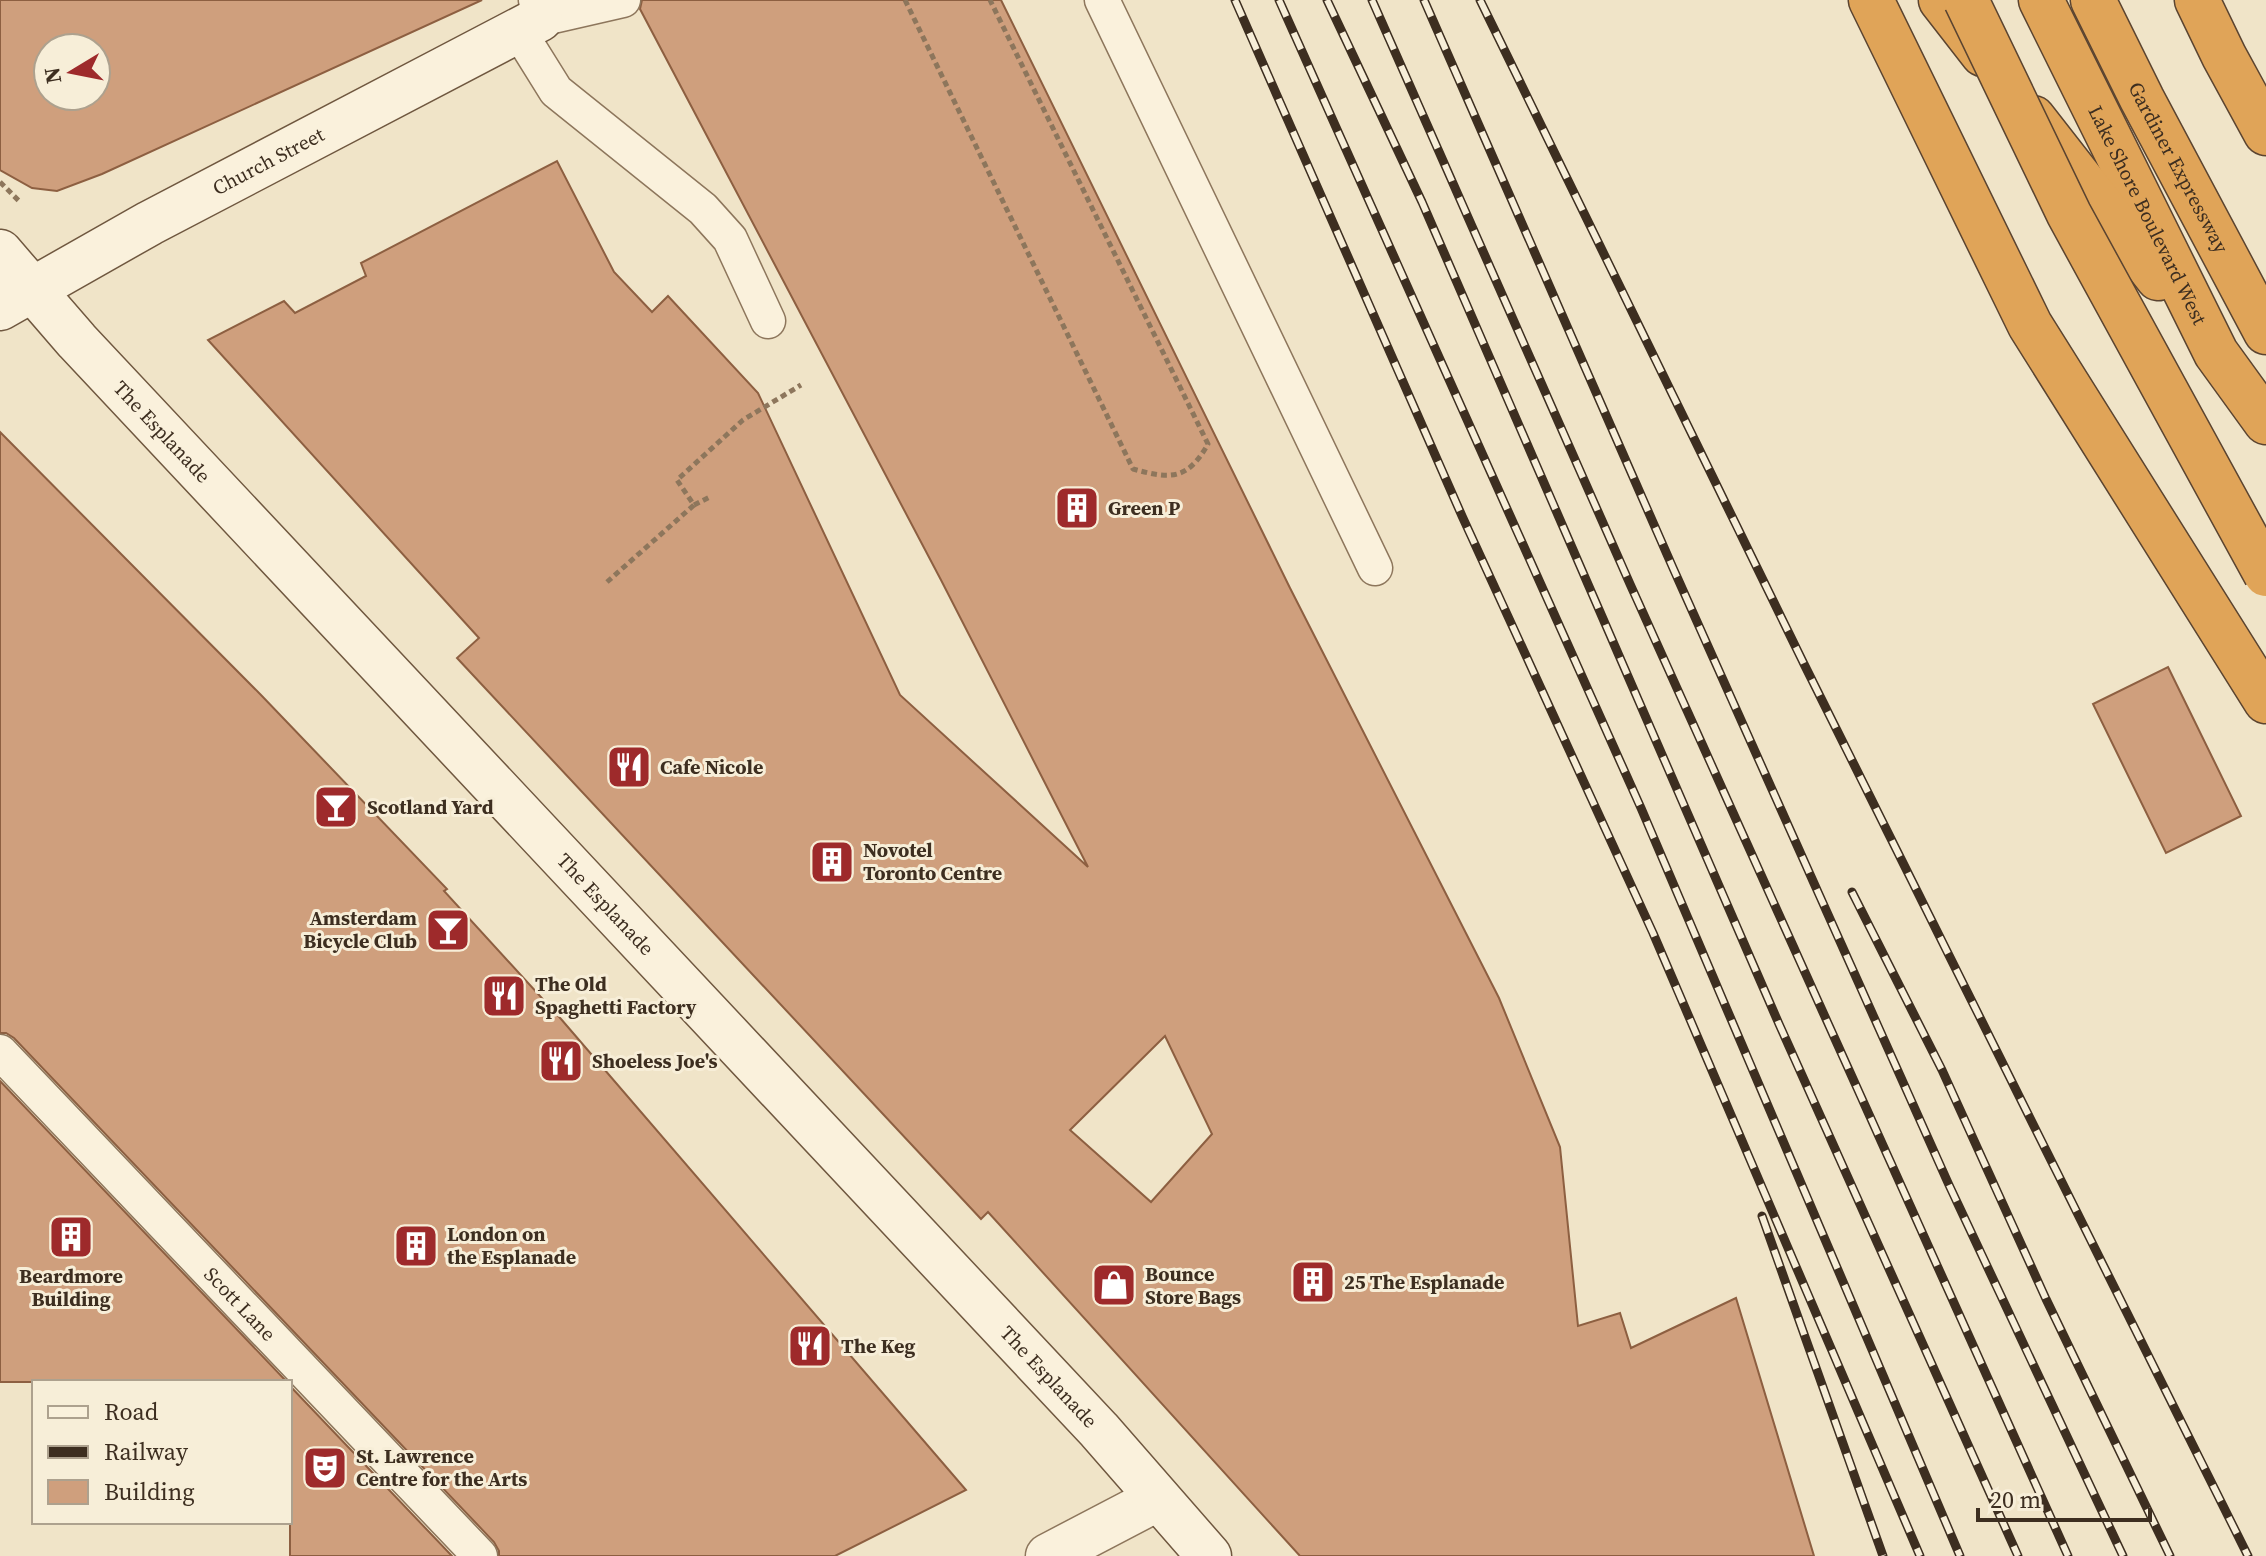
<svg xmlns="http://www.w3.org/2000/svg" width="2266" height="1556" font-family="'Source Serif 4',serif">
<rect width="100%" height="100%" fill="#f0e4c8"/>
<g fill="#cf9f7d" stroke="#8d5f41" stroke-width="2" fill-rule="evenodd">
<path d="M0,0h482l-380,174 -45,17 -25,-3 -32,-18zM48,48h48v48h-48z"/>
<path d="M642,0h359l289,588 209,410 61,149 18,179 42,-13 11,35 105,-50 78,258h-514l-312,-344 -7,7 -524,-561 22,-20 -271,-298 76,-39 11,12 71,-37 -5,-13 196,-102 57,111 38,40 16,-16 90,97 142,302 188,172 -147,-287 -301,-571zM1165,1036l47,98 -61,68 -81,-72z"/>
<path d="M0,432l261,263 186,194 -3,2 117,128 405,471 -131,66h-336v-5l-5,-9 -480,-504 -8,-5h-6z"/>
<path d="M2168,667l73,149 -75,37 -73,-149z"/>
<path d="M0,1081l287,301h-287z"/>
<path d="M290,1386l162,170h-162z"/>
</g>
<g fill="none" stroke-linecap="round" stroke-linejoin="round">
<g stroke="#8d765c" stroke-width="37">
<g id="lane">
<path d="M536,0l4,19 83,-19"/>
<path d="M1102,0l273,568"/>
<path d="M518,30l38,61 147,118 27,30 38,82"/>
<path id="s1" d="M0,1052l480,504"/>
</g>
</g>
<g stroke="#8d765c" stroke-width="47">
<path id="street" d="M1048,1556l109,-57"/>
</g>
<g stroke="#6f573f" stroke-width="47">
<g id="secondary">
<path id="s2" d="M0,252l77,89 1022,1089 110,126"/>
<path id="s3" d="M0,308l150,-85 390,-204"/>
</g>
</g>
<g stroke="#5b4430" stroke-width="47">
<g id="highway">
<path d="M1871,0l159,325 236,376"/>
<path d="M1941,0l42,54"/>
<path id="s4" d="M2041,0l175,353 50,69"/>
<path id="s5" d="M2093,0l49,99 124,233"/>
<path d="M2197,0l27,56 42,77"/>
<path d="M2033,118l125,160"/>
</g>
</g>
<g stroke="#8d765c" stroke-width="5" stroke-dasharray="6 4" stroke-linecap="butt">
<path d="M905,0l228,469c37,10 54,12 75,-25l-218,-444"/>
<path d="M0,182l19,19"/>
<path d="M694,505l16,-8"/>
<path d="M607,582l87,-77 -17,-25 66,-60 58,-35"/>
</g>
<use href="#lane" stroke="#faf1dc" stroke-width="34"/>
<use href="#street" stroke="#faf1dc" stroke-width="44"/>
<use href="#secondary" stroke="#faf1dc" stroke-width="44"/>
<use href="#highway" stroke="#e0a458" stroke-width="44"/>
<g stroke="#3d2e20" stroke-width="9">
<g id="rail">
<path d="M1235,0l227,516 191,417 267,623"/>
<path d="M1279,0l362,808 319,748"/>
<path d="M1327,0l95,202 357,822 239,532"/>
<path d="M1372,0l258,584 438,972"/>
<path d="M1424,0l249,568 276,617 174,371"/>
<path d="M1480,0l324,664 444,892"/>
<path d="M1852,892l90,178 104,229 124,257"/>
<path d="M1762,1216l121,340"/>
</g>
</g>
<use href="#rail" stroke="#f7eed8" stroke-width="6" stroke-dasharray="18" stroke-linecap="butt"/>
<g stroke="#5b4430" stroke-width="47" stroke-linecap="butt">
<path id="highway-bridge" d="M1966,0l103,214 197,360"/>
</g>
<use href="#highway-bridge" stroke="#e0a458" stroke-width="44"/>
</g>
<defs>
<g id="building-square" transform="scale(2.3)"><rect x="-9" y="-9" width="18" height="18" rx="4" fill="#9e2a2b" stroke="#f7eed8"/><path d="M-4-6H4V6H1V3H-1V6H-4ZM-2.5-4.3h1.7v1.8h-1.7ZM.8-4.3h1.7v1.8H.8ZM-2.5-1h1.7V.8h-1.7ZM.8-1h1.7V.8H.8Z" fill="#fff"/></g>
<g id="restaurant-square" transform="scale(2.3)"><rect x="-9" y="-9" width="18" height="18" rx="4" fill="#9e2a2b" stroke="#f7eed8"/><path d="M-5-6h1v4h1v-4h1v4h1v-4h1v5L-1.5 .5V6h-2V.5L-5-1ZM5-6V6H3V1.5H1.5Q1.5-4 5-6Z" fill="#fff"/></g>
<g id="bar-square" transform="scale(2.3)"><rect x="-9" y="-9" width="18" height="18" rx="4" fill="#9e2a2b" stroke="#f7eed8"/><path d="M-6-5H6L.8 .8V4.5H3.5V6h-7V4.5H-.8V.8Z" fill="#fff"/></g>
<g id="shop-square" transform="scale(2.3)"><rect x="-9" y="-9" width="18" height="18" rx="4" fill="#9e2a2b" stroke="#f7eed8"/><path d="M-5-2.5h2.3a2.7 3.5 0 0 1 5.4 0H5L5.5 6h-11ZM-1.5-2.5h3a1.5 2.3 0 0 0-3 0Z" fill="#fff"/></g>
<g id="theatre-square" transform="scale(2.3)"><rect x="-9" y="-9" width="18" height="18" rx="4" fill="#9e2a2b" stroke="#f7eed8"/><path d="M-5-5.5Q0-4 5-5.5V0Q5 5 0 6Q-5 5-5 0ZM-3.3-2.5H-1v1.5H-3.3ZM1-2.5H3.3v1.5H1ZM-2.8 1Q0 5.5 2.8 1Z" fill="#fff"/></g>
</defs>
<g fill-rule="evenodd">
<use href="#building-square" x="1077" y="508"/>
<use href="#restaurant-square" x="629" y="767"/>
<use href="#bar-square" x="336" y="807"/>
<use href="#building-square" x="832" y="862"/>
<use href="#bar-square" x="448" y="930"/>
<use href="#restaurant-square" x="504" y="996"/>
<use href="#restaurant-square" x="561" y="1061"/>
<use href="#building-square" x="71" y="1237"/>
<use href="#building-square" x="416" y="1246"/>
<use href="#building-square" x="1313" y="1282"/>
<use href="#shop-square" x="1114" y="1285"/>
<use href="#restaurant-square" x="810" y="1346"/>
<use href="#theatre-square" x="325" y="1468"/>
</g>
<g text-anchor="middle" stroke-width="6" stroke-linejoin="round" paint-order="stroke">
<g font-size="20" fill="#3d2e20" stroke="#f7eed8">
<text dy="7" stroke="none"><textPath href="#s3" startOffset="306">Church Street</textPath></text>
<text dy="7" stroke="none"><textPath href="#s5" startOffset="188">Gardiner Expressway</textPath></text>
<text dy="7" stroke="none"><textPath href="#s4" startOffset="240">Lake Shore Boulevard West</textPath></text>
<text dy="7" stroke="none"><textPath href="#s2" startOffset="242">The Esplanade</textPath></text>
<text dy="7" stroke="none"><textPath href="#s2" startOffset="890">The Esplanade</textPath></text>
<text dy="7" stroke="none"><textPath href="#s1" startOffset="348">Scott Lane</textPath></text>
<text dy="7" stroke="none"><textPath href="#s2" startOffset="1538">The Esplanade</textPath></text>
</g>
<g font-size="20" font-weight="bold" fill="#3d2e20" stroke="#f7eed8" text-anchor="start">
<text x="1108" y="515">Green P</text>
<text x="660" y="774">Cafe Nicole</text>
<text x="367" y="814">Scotland Yard</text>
<text x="863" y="857">Novotel<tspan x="863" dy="23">Toronto Centre</tspan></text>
<text x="417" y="925" text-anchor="end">Amsterdam<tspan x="417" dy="23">Bicycle Club</tspan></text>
<text x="535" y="991">The Old<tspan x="535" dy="23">Spaghetti Factory</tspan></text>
<text x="592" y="1068">Shoeless Joe's</text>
<text x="447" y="1241">London on<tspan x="447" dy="23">the Esplanade</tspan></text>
<text x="1145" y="1281">Bounce<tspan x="1145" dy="23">Store Bags</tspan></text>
<text x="71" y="1283" text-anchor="middle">Beardmore<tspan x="71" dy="23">Building</tspan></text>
<text x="1344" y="1289">25 The Esplanade</text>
<text x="841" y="1353">The Keg</text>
<text x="356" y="1463">St. Lawrence<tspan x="356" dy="23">Centre for the Arts</tspan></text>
</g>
</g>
<rect x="32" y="1380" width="260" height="144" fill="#f7eed8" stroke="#ada18e" stroke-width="2"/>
<rect x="48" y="1406" width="40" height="12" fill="#faf1dc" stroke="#ada18e" stroke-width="2"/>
<text x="104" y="1420" font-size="24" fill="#3d2e20">Road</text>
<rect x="48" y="1446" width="40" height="12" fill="#3d2e20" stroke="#ada18e" stroke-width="2"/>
<text x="104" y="1460" font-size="24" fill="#3d2e20">Railway</text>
<rect x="48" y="1480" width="40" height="24" fill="#cf9f7d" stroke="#ada18e" stroke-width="2"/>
<text x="104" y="1500" font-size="24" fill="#3d2e20">Building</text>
<g transform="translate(72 72) rotate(260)"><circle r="38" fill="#f7eed8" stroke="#ada18e" stroke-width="2"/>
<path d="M0-6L14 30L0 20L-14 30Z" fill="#9e2a2b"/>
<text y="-12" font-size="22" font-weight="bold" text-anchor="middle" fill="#3d2e20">N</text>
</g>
<path d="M1978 1508v12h172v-12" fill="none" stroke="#3d2e20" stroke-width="4"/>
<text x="1990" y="1508" font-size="24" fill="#3d2e20" stroke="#f7eed8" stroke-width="6" paint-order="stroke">20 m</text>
</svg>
